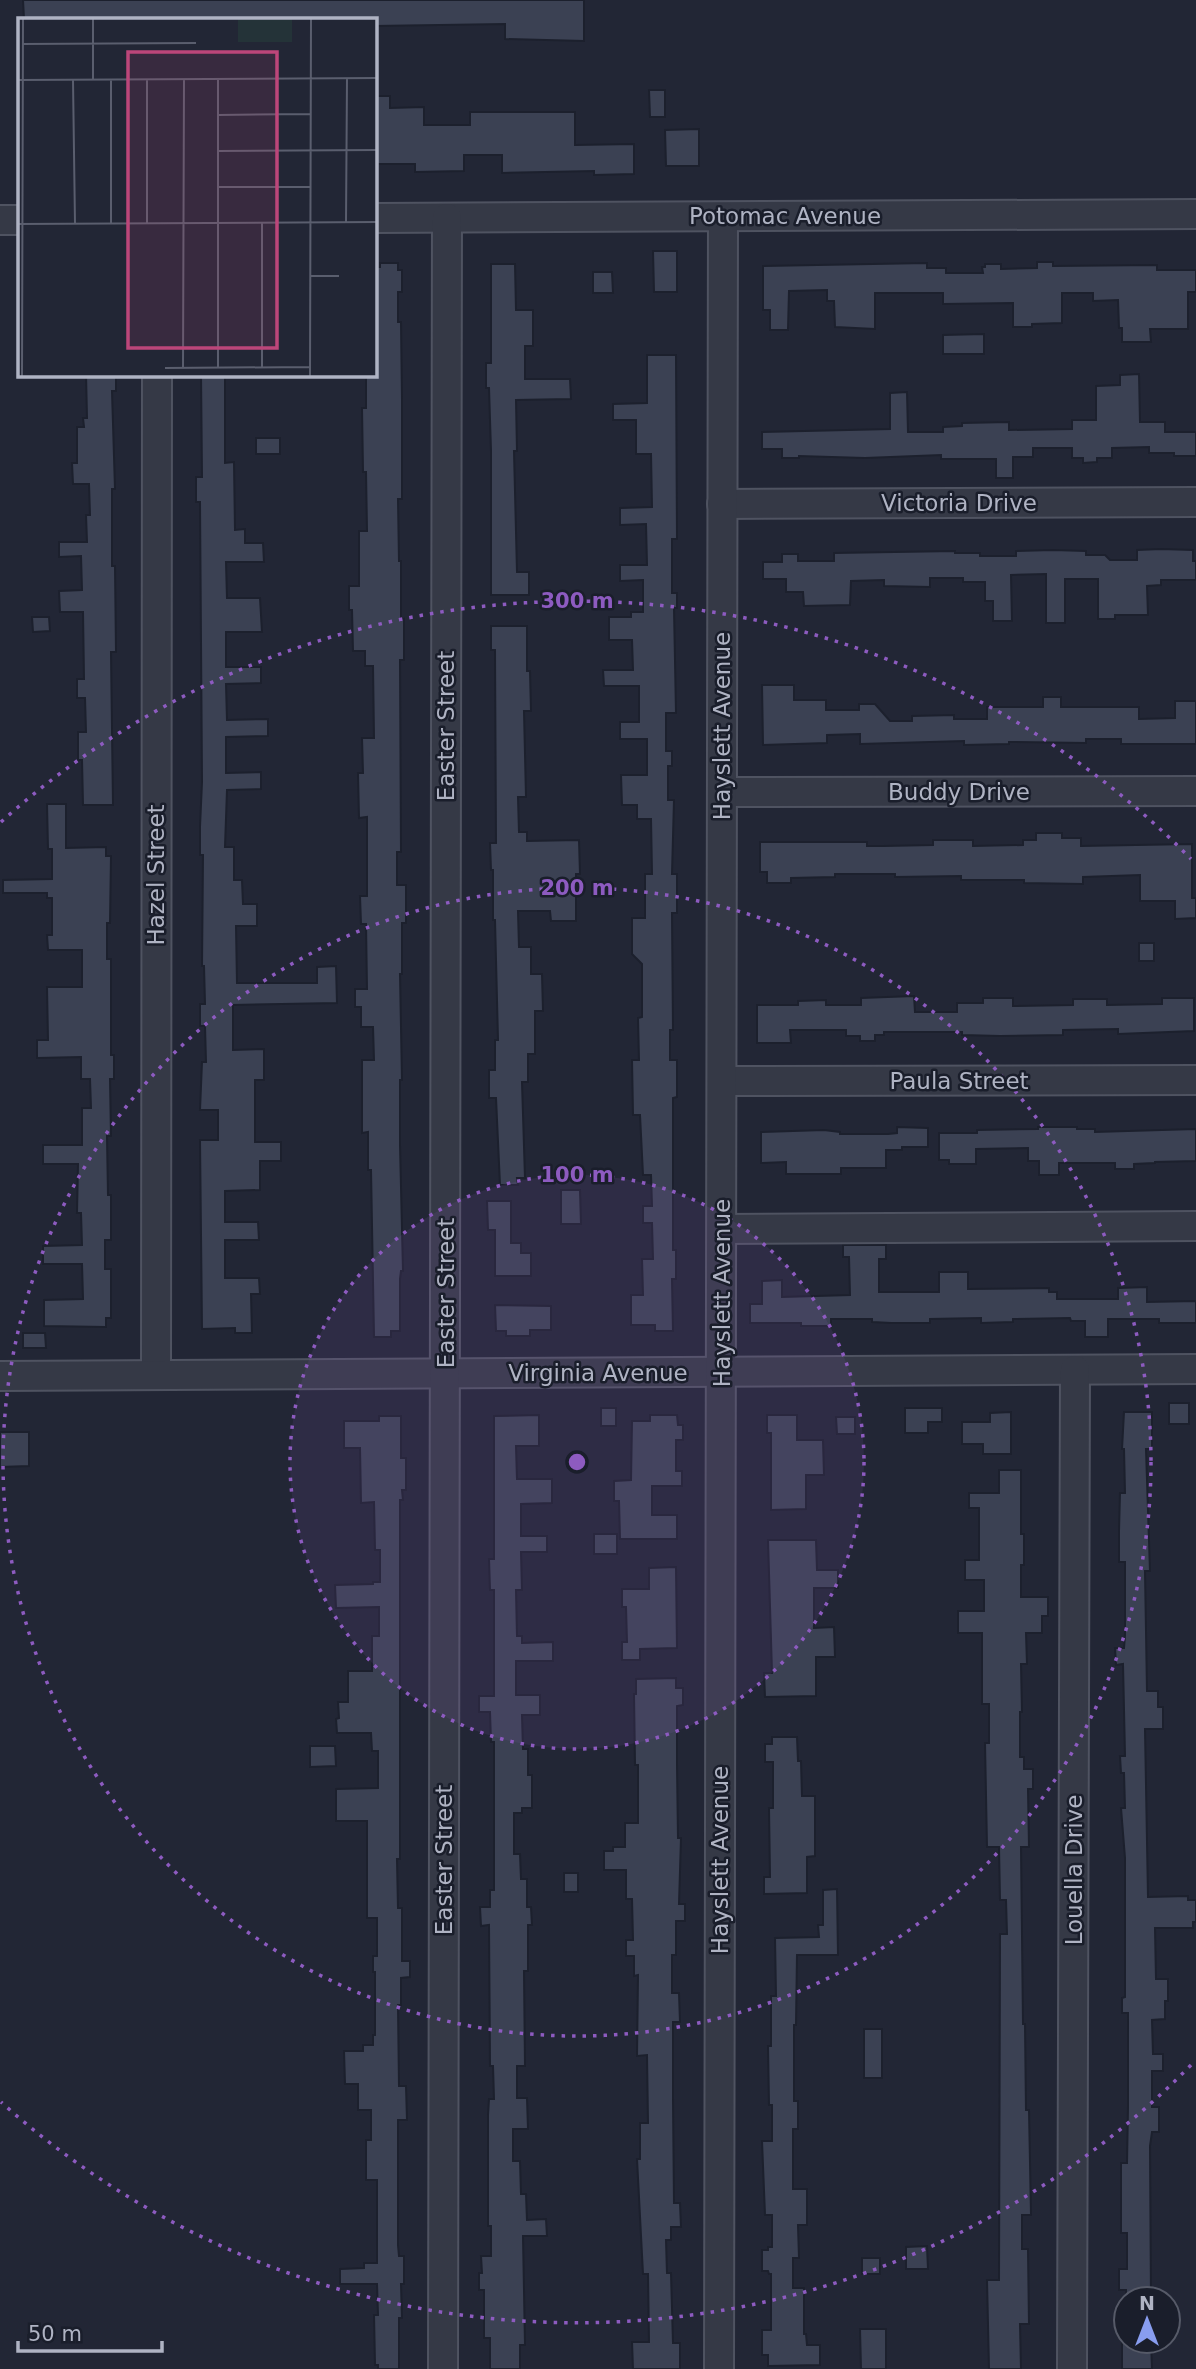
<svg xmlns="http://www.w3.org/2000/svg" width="1196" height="2369" font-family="'DejaVu Sans',sans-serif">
<rect width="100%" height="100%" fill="#222635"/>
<g fill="#3b4153" stroke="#1c202d" stroke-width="2">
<path d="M23,0h561v41l-79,-2v-15l-131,2v-7h-350z"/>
<path d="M649,90h16v27h-15z"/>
<path d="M374,96h16v12l34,-1v18h46v-13h105v33l59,-1v30l-40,1v-4l-92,2v-18h-38v16l-49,1v-8h-41z"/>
<path d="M699,129v37h-33l-1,-36z"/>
<path d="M653,251h24v41h-23z"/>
<path d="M1037,262h16v4l104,-1v5h39v22h-8v37h-38l1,13h-29v-14h-3l-1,-28 -25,1v-8h-31v30l-30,1v3h-19v-24l-70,1v-11h-68v36l-40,-2 -1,-26h-7v-11l-38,1 -1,39h-18v-20h-7v-44l164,-3v5h19v5h37l-1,-6h3v-3h16v5l36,-1z"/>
<path d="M380,263h18v7h4v22h-4v30h3l1,77v100h-4l1,62h2v59l3,-1v41h-4l1,192h-4v33h9v38h-4v51h-2l2,106h-2v65l3,126h-2l-1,8v52h-9v6h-17l-3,-167h-3v-38l-6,1v-73h12l-1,-33h-12v-20h-6v-18h12l-1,-65h-5l-1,-28h7v-79l-8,1 -1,-45h5l-1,-35h12l-1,-72h-8v-15h-12l-1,-41h-3v-24h10v-55h8l-1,-59h-3l-1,-64h4v-34h8v-107h6z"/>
<path d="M491,264h24l1,46h17v36h-8v33h45l1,20 -55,1 1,51h-3l3,121h12v23h-38v-144l-2,-63h-3v-25h5z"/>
<path d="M593,272h19l1,21h-20z"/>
<path d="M984,334v20h-41v-19z"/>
<path d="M647,355h29l1,184h-5v54h5v15h-3l2,105h-10v38h6v15h-4v34h6l-2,74h5v39h-5l1,117h-3v30h7v37l-4,1v152h3v29h-4l1,52h-18v-6h-24v-30h12l-1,-36h11l-1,-36h-9v-17h9l-1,-31h-8l-3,-60h-7l-1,-55h7l-1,-42 4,-1v-53l-10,-10v-36h13v-44h7l-1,-55h-14v-14h-15l-1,-30h26v-36h-27v-17h19v-36h-35l-1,-16h30l-1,-30h-23v-23h22v-5h12v-32l-23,1v-16h27l-1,-41 -26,1v-17l32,-1 -1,-53h-15v-34h-23v-16l34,-1z"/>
<path d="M86,374h30v17h-4l3,98h-3v77h3l1,86h-5l2,153h-30l-1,-45h-4v-28h8l-1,-34h-8v-19h7l-1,-67h-23l-1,-21 23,-1 -1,-34 -22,1v-15h28l-1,-27h4l-1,-31h-16l-1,-21h5v-36h7l-1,-9h4z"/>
<path d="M201,374h24v89l9,-1 1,68 10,-1v14h18l1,19h-38l1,36h33l2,34h-36v35h35v16l-35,1 1,36 41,-1v17l-42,1v36l35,-1v17l-34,1 -2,57h9v33h8l1,24h14v22h-21l1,57h80v-16l19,-1 1,37 -104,2v45l31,-1v31h-9v62h26v19h-21v29l-35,1v31h33l1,18h-34v38h34l1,16h-9l1,39h-17v-5l-33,1 -2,-189h18v-30h-18l2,-48h4l-1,-36h-5v-22h5l-1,-38h-2l1,-111h-3v-28l2,-45 -2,-280h-4v-25h6z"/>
<path d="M1139,374l1,48h25v10h31v24h-22v-3h-25v-6l-37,1v10h-15v4l-14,1v-5h-11v-10h-39v9h-20v21h-17v-19h-55v-4l-76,3 -66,-2v2h-17v-9h-20v-17l128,-3v-36l17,-1 1,40h35v-5l19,-1v-3l47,-1v8l63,-1v-9h24v-34l24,-1v-10z"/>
<rect x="256" y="438" width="24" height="16"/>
<path d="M1161,549l32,1v11h3v19h-35v5l-14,1 1,29h-33v4h-17v-40h-33v44h-19v-49l-35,1 1,46h-19v-20h-8v-19h-22v-4h-33v9l-46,-1v-6l-33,1 -1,24 -46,1 -1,-14h-17v-13h-23v-17h19v-8h16v7h36v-8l121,-2v2h25v3h36v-5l37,-1 33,1v4h19l5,5h27v-10z"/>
<path d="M32,617h17l1,14 -17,1z"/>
<path d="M491,626h36v45h3l1,40h-7l2,86h-8l1,35h8v9l52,-1 1,34h-4v47h-25l-1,-10h-32l1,36h12v27h11l1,37h-8v43h-7v28h-6l3,96h-8l1,7h-18l-4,-87h-7v-28h6v-30h3l-3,-120h-2v-50h-2l-1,-27h6l-1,-193h-4z"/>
<path d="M762,685h32v15h32v10h33v-6h16l15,17h22v-5l42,-1v4h33v-12h56v-10h18v10h78v12l36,-1v-17h21v43h-75v-5h-35v4l-77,-1v2l-45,1v-4l-104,3v-10l-33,1v8l-64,2z"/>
<path d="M47,804h19v44l40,-1v9h5l-1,67h-3v36h4v96h3v24h-4l1,57h-4l1,59h3v45h-6v29h6v49h-5v9l-62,-1v-26l39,-1 -1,-35h-39v-18l39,-1 -1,-32h-4l1,-49h-35v-19h39v-37h9l-1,-29h-9v-22l-44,1v-18h11l-1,-53h35v-37h-34l-1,-15h5v-37h-5v-5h-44v-13l49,-1v-30h-4z"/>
<path d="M1036,833h26v5h19v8l111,-2v54h4v20l-21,1v-18h-35v-26l-57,2v7l-59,-1v-3h-63v-4l-66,1v-3h-60v3l-44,1v5h-24v-11h-7v-30h107v4h16l50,-1v-5h40v6l50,-1v-5h13z"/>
<rect x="1139" y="943" width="15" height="18"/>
<path d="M914,996l1,16h42v-9h26v-5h30v8l60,-1v-6h34v6l55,-1v-6h32v33l-76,3v-5l-55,1v5l-63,1 -38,-1v-3h-78v3h-9v6h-15v-5h-14v-6h-56l1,13h-34v-38h41v-4l28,-1v5h35v-7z"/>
<path d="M897,1127l31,1v19h-26v3h-16v18h-45v6h-55v-12l-25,1v-31l63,-2 16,2v2h48l9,-1z"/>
<path d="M1038,1127h39v2h18v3l101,-3v32l-41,1v1l-21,1v5h-19v-6h-56v12h-20v-14h-11v-13l-52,1v15h-27v-4h-10v-27h38v-3l61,-1z"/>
<path d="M561,1190h19l1,34h-20z"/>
<path d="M487,1201h24v42h10v10h10v23h-36v-46h-7z"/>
<path d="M843,1245h43v14h-7v33h60v-20h29v17l81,-1v4h8v7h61v-11l29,-1v15l49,-1v22h-37v-4h-51v18h-23v-16h-14l-1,-3 -57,1v3l-32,1v-5l-51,1v4h-39l-19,-1v-3h-41v7h-30v-3h-51v-19h12v-23l20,-1v17l68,-2 -1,-38h-6z"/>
<path d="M495,1305l56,1v24h-21v6h-24v-5h-10z"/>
<path d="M23,1333h22l1,15h-23z"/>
<rect x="1169" y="1403" width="20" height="21"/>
<rect x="601" y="1408" width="15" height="18"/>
<path d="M905,1408h37v14h-14v11h-23z"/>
<path d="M1011,1412v42h-28v-10h-21v-22h28v-9z"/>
<path d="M1124,1412h28v37h-6l4,122h-5l2,120h11v16h5v22h-18l3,168 40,-1v4h8v22h-3v6h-38l1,51h12v22h-3v18l-13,1 1,34h10v17h-11v36h7v25h-7l-2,14 1,153h-25v-9h-7v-21h8v-36h-6v-70h6l1,-56v-94h-6v-15l3,-1v-139l-4,-50h4l-1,-35h-3l-1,-17h5l-2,-92 -7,1 -1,-17h9l1,-13v-73h-6v-31l1,-38h5l-1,-44h-2z"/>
<path d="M539,1415v31h-23l1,33h35v24l-31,1v32h26v16h-26l1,38h-6l1,46h5v7l31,-1v19h-37v34h24v20h-18l1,34h5v26h4v33h-10v5h-8v41h6l1,25h6v28h4l1,18h-4v46h-4l1,95h-8v32h10l1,31h-15v32h7l1,33h5l1,26 19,-1 1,17h-24l2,109h-5v24h-30v-31h-6v-48h-5v-17h3l-1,-17h10v-30h-3v-111l1,-16h5l-1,-33h-3l-1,-141 -8,1 -1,-19h10v-17h4v-148h-3l-1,-30h-11v-16h15v-106h-4l-1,-31h5v-143z"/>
<path d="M650,1415h27l1,10h5v15h-7v31h6v15h-30v29h25v24h-57l-1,-38h-5v-20l17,-1 1,-59h18z"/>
<path d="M767,1415h30v25h26l1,35h-18v34l-35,1v-77h-4z"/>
<path d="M379,1416h22v42h5v32h-4l1,10h-3v359h-3l1,49h4v53h8v16l-9,1v27h-3l1,81h7l1,34h-9v125l1,11h5v28h-3l1,34h-3v51h-21v-4h-3l-1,-50h4l-1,-31h-37v-15l24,-1v-5h13v-83h-11v-40h5v-30h-13v-26h-13l-1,-33h19v-6h10v-10h2v-63h-2v-16h4v-38h-10v-97h-31v-32l42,-1v-37h-6l-1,-18h-34l-1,-14 3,-1 -1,-16h10v-31h24v-35h7v-29l-43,1 -1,-23 38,-1v-2h7v-32h-5l-1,-48 -13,1 -1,-55h-16v-27h35z"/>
<path d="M836,1417h19v17h-18z"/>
<path d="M0,1432h29v34l-29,1z"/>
<path d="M999,1470h22v64h3v31h-3v32h27v19h-6v17h-16l1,31h-6l1,48h-2v45h4v12h9v20h-5l1,58h-8l2,177h2l1,86h3l2,105h-9v34h6l1,75h-9l1,45h-32l-2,-89h12l1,-346h7l-1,-34h-6l-1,-53h-12l-2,-104h4v-39h-7v-71h-24v-22h26v-31h-19v-20h14v-52h-10v-15h30z"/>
<rect x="594" y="1534" width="23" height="20"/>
<path d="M768,1540h48l1,30h21v18h-24v40l20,-1 1,30h-19v39l-51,1 -1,-24h8z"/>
<path d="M676,1567l1,81 -37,1v11h-18v-18h5l-1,-35h-4v-18h27v-21z"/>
<path d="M676,1678v10h7v17l-6,1v58l1,74h3l-2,66h6v17h-9v34h-4v38h7l1,29h-7v77l1,104h6l1,24h-10v13h-5l1,33h4l2,70h7v26h-47l-1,-27h17l-1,-68h-5l-6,-115h3v-36h8l-1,-68 -10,1 1,-81 -4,1v-20h-8v-16h7l-1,-41h-6v-29h-22v-19h9v-4h12v-24h13v-58h-3l-1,-71h2v-15z"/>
<path d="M772,1737h25l1,24h3l1,35h13v60l-8,1v36l-43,1v-17h6l-1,-69h4v-46h-8v-18h7z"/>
<path d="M310,1746h25l1,20 -26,1z"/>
<rect x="564" y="1873" width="14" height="19"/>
<path d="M837,1889l1,66h-41l-1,70h-2v76h4v28h-5v60h14v36h-9l1,33h-6v30h11v46h2l1,11h13v20l-52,1v-11h-6v-25h9v-56h-2l-1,-3h-6v-21h6v-3h4v-32h-7l-3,-74h10v-36h-3l-1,-59h3v-50h5l-1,-58 44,-1 -1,-12h5v-35z"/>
<rect x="864" y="2029" width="18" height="49"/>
<path d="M927,2246l1,23h-22v-22z"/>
<rect x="862" y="2258" width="18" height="16"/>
<path d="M860,2329h26v40h-25z"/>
<path d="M1122,2341l29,1 1,27h-30z"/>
</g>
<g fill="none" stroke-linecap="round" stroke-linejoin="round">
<g stroke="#4f5361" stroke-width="32">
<g id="minor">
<path d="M374,218l822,-4"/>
<path d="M0,220h19"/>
<path d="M722,504l474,-2"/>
<path d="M722,792l474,-1"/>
<path d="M722,1081l474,-1"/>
<path d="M722,1229l474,-3"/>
<path d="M156,1375l1,-1001"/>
<path d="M0,1376l1196,-7"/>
<path d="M443,2369l4,-2151"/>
<path d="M719,2369l4,-2152"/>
<path d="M1072,2369l3,-999"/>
</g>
</g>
<use href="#minor" stroke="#353946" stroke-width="28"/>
</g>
<circle cx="577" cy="1462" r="287" fill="#8d5bc0" fill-opacity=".12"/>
<g fill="none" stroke="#8d5bc0" stroke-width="3.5" stroke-dasharray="3.5 7">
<circle cx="577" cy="1462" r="287"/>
<circle cx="577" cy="1462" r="574"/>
<path d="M1191 2065A861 861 0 0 1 1 2102M1 822A861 861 0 0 1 1191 859"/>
</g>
<g text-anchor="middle" stroke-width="5" stroke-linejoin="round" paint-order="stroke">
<g font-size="23" fill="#afb3c3" stroke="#1a1e2b">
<text x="785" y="224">Potomac Avenue</text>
<text x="959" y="511">Victoria Drive</text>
<text transform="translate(446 726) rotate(-90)" y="8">Easter Street</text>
<text transform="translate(722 726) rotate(-90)" y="8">Hayslett Avenue</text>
<text x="959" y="800">Buddy Drive</text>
<text transform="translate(156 875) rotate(-90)" y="8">Hazel Street</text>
<text x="959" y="1089">Paula Street</text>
<text transform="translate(446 1293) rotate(-90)" y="8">Easter Street</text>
<text transform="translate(722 1293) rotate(-90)" y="8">Hayslett Avenue</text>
<text x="598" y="1381">Virginia Avenue</text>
<text transform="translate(444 1860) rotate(-90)" y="8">Easter Street</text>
<text transform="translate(720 1860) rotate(-90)" y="8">Hayslett Avenue</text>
<text transform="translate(1074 1870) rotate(-90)" y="8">Louella Drive</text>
</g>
</g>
<g transform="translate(18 18)">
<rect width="359" height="359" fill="#222635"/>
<path d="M220,1h54v23h-54z" fill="#243338"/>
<path fill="none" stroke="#5a5e6e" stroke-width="2" d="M75,1v60M4,26l174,-1M0,62l359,-2M55,62l2,144M200,97l92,-1M200,133l159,-1M200,169h92M328,204l1,-144M0,206l359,-2M93,206v-145M129,206v-145M292,258h29M244,349v-144M147,350l145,-1M165,350l1,-289M200,350v-289M4,358l1,-357M292,358l1,-357"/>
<path fill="#bc467a" fill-opacity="0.15" stroke="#bc467a" stroke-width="3.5" d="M110,34h149v296h-149z"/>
<rect width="359" height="359" fill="none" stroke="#afb3c3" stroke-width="3.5"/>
</g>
<circle cx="577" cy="1462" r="10" fill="#8d5bc0" stroke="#1a1e2b" stroke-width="3.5"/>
<g font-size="21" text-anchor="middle" font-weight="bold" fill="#8d5bc0" stroke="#1a1e2b" stroke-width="5" stroke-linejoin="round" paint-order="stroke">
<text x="577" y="608">300 m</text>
<text x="577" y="895">200 m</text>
<text x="577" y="1182">100 m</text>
</g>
<g transform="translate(1147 2320)"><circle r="33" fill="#1a1e2b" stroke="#565a68" stroke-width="2"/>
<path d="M0-5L12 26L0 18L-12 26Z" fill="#889def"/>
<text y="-10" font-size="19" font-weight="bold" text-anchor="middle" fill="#afb3c3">N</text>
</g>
<path d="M18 2341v10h144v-10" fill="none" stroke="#afb3c3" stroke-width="3.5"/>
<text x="28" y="2341" font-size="21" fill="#afb3c3" stroke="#1a1e2b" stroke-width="5" paint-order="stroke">50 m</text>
</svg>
